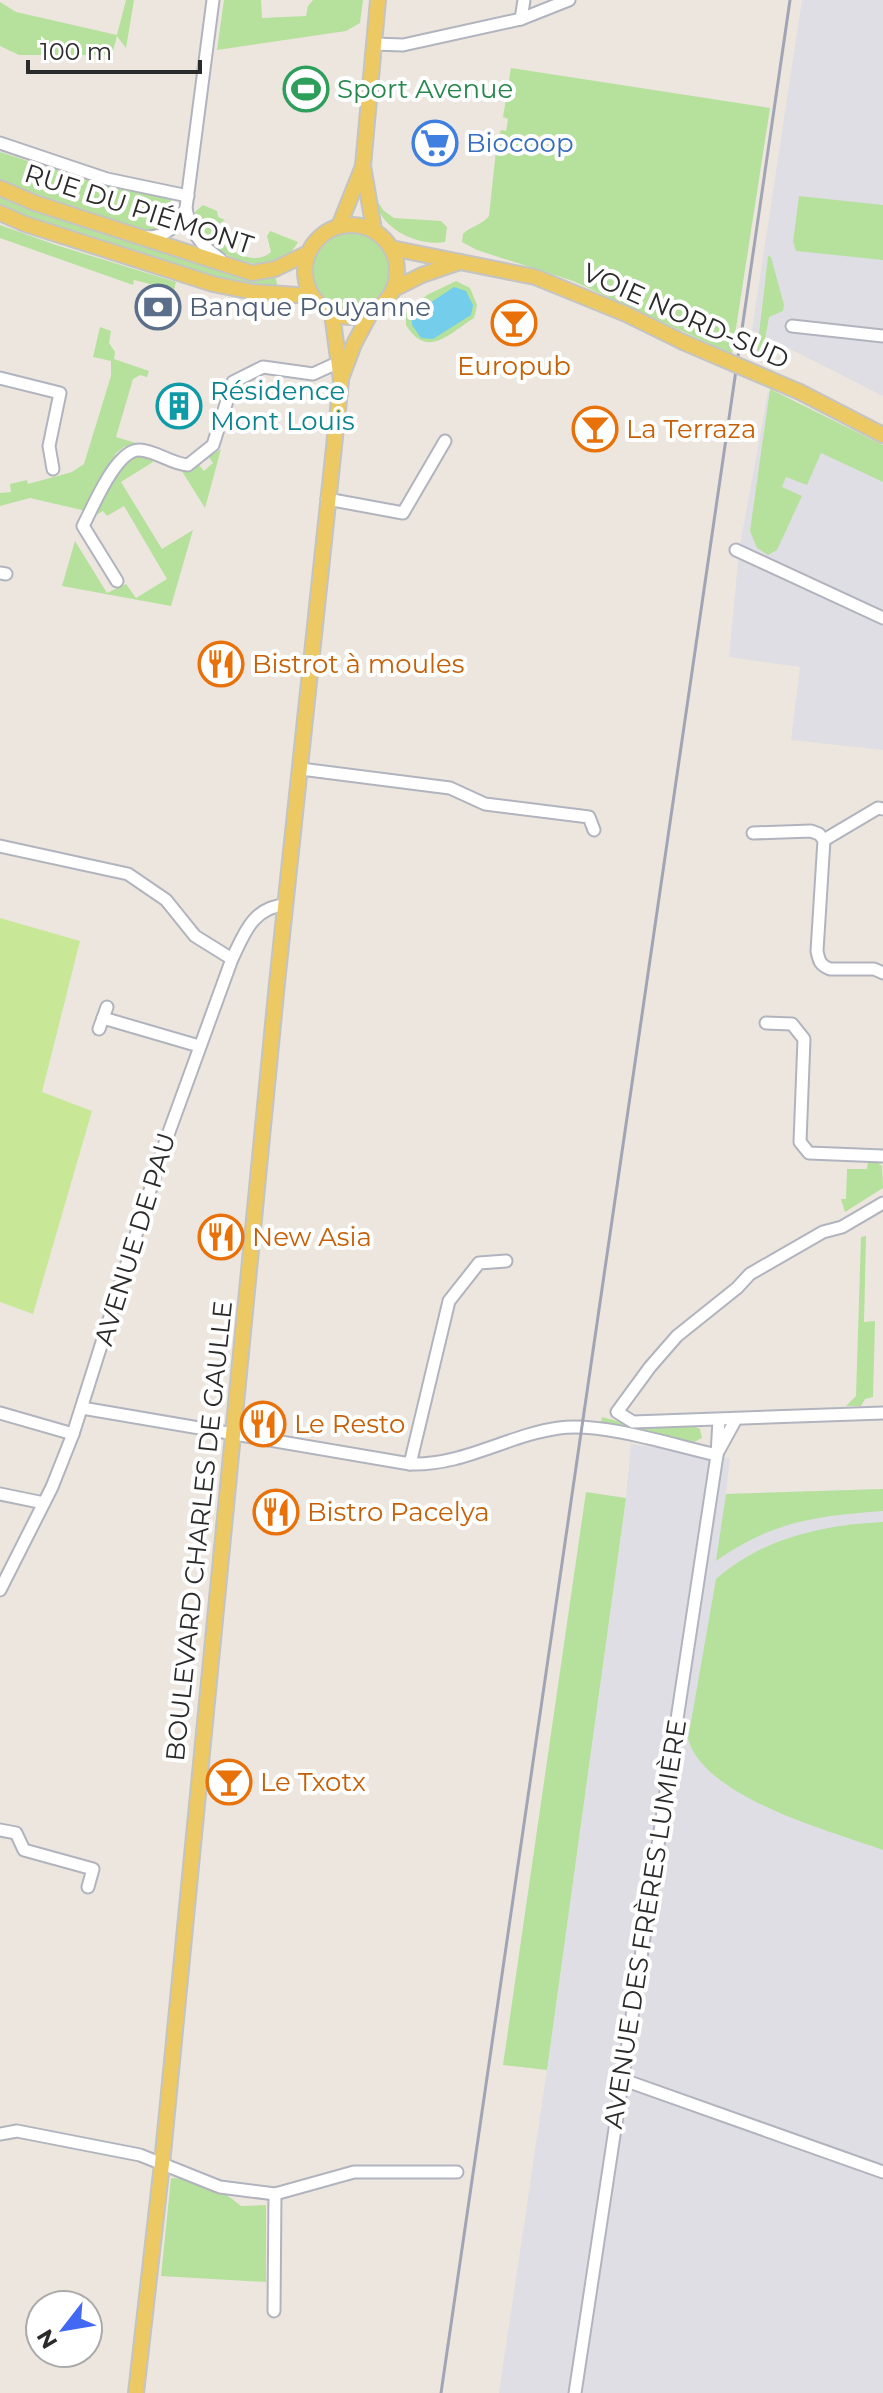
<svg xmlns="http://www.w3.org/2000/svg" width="883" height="2393" font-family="Montserrat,sans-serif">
<rect width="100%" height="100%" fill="#ece6de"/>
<g fill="#e0dee5">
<path d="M802,0h81v396l-131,-66z"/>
<path d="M768,392l115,60v298l-92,-10 9,-73 -71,-10 10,-106z"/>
<path d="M631,1444l99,14 -4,36 157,-5v904h-384l48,-323 79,-572z"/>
</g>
<g fill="#b5e19c">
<path d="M126,0h8l-8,48 -9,-12 -5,19h-93l-19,-9v-44l16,10 101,23z"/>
<path d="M224,0h37l1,18 44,-2 2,-10 5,-6h50l-3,23 -14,8 -129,19z"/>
<path d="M511,68l259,40 -38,246 -159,-73 -96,-31 -15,-8 1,-8c8,-8 19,-9 26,-18l8,-75 4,-11 5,1 2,-12 -5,-2z"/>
<path d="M0,152l97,31 73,16 5,6 2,12 -7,9 -19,7 -107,-35 -44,-17z"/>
<path d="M799,196l84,9v55l-87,-9 -3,-9z"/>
<path d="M0,197c90,32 181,56 275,78l3,13h-16l-50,-11 -197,-63 -15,-7z"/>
<path d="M375,198l9,13 10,7 47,3 6,6 -2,15c-27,5 -67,-14 -70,-44z"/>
<path d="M203,205l14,6 1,6 7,3 -8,5 -1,11c11,15 39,31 55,16l-4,-16 3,-5 28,11c-24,45 -98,14 -103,-30z"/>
<path d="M0,225l56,20 120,37 -2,8 -40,-10 -1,5 -133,-47z"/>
<circle cx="352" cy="270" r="39"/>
<path d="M768,256l3,1 13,48 -1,6 -14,6 -8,44 -5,-1z"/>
<path d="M456,281l14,7 7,17 -3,13c-24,15 -47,42 -68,7v-12l21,-18z"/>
<path d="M100,327l11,4 -2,12 6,9 -1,7 35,12 -2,6 -7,-2 -7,4 -17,58 23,7 -15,3 -8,6 -30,58 -56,-13 -30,8v-13l11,-1 -1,-8 17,-4 1,4 44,-12 12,-8 27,-88v-15l-18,-4z"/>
<path d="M770,389l113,56v37l-62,-29 -14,32 -21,-8 -4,10 20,9 -25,54 -9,5 -11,-7 -7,-17z"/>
<path d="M221,449l-16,59 -25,-40h14l5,-3 5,6 9,-8 -4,-6z"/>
<path d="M137,454l13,3 3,5 -32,20 41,67 31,-19 -22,76 -109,-20 13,-45 32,52 19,-9 10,14 31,-19 -43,-73 -17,10 -4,-5 -7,4 27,-54z"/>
<path d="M868,1162h9l5,4 1,22 -38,24 -4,-13h5l1,-30h20z"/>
<path d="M866,1236l-2,86 11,-1 -2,76 -8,2 -4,7h-15l10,-10 5,-159z"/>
<path d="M602,1417l37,10h56l5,2 2,9 -8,4 -93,-18z"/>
<path d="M883,1489v22c-66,5 -111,10 -167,50l10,-67z"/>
<path d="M586,1492l40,6 -79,572 -44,-5z"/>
<path d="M883,1522v328c-53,-19 -178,-52 -195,-111l28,-160c47,-41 106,-54 167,-57z"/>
<path d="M171,2178c25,1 51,11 70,28l25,-1v77l-105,-6z"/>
</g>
<path fill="#c8e898" d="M0,918l80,23 -38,151 50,19 -59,203 -33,-12z"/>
<path fill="#74ceeb" d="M454,287l12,4 7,14 -2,10 -38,24 -12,-1 -9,-13v-10z"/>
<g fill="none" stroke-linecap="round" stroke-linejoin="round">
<g stroke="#b1b4be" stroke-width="15">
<g id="minor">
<path d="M521,19l3,-19"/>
<path d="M374,44l29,1 118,-26 48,-19"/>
<path d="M0,143l107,36 81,17"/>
<path d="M186,209c5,23 14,36 34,50"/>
<path d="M146,237c21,0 31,-11 40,-29l27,-208"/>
<path d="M792,326l91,10"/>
<path d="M0,378l60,15 -11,53 4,23"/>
<path d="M327,499l76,14 42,-72"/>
<path d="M736,550l147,68"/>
<path d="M0,573l6,1"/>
<path d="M117,581l-34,-55c10,-19 33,-76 56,-76 16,0 32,14 49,15l25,-20 20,-63 30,-15 50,7 26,-12"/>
<path d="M301,769l149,19 35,16 104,13 5,13"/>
<path d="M753,833l58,-2 8,3 5,6 -7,111c2,10 3,14 13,18h44l9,4"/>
<path d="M824,840l54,-32 5,1"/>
<path d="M0,846l128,28 38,26 29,36 37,23"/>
<path d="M103,1018l96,28"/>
<path d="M766,1023l26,1 12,15 -4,103 9,11 74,3"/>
<path d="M99,1029l8,-22"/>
<path d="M883,1203l-41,24 -19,5 -73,42 -13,14 -60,48 -27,31 -33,45 16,10 250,-9"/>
<path d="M82,1408l328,56c53,2 98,-29 149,-36 44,-6 113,17 158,27"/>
<path d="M0,1413l73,21"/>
<path d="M719,1450l17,-31"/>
<path d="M410,1464l39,-163 30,-38 27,-2"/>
<path d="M0,1494l44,9"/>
<path d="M0,1590l52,-103 21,-53 92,-291 67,-184c12,-25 21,-52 53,-54"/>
<path d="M0,1830l16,3 8,17 69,19 -5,18"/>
<path d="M621,2079l262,93"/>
<path d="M0,2134l17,-3 123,24 80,32 55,7 79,-22h103"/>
<path d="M274,2311l1,-117"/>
<path d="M575,2393l142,-938 2,-35"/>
</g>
</g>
<g stroke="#c4c4c4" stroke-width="18">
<g id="major">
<path d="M0,188l35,15 217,70 23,-4 33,-16"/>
<path d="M0,213l25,11 188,60 40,8 59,4"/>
<circle cx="351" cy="271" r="46"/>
<path d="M339,226l24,-60"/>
<path d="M374,230l-11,-64 15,-166"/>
<path d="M391,248l144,29 91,37 57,28"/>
<path d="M394,289l28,-14 38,-13"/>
<path d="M342,376l12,-32 16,-30"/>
<path d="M800,392l83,43"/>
<path d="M136,2393l26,-229 115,-1181 64,-602 -9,-68"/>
</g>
</g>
<use href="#minor" stroke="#fff" stroke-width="11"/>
<use href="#major" stroke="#ecc963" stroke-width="14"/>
<path stroke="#a0a4b4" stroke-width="3" d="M441,2393l349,-2393"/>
<g stroke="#c4c4c4" stroke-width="18" stroke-linecap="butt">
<path id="major-bridge" d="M683,342l117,50"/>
</g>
<use href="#major-bridge" stroke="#ecc963" stroke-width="14"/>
</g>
<defs>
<g id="stadium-ring" transform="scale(2.3)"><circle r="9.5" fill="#fff" stroke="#2e9e5b" stroke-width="1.5"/><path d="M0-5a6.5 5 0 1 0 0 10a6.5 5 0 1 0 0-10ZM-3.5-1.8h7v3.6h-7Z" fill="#2e9e5b"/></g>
<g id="supermarket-ring" transform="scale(2.3)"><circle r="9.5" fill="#fff" stroke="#3f7fe0" stroke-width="1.5"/><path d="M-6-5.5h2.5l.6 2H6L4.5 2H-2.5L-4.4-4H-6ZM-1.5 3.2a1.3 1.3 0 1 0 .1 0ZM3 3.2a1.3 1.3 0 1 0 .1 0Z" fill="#3f7fe0"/></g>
<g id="bank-ring" transform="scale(2.3)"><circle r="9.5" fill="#fff" stroke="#5c6f8a" stroke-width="1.5"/><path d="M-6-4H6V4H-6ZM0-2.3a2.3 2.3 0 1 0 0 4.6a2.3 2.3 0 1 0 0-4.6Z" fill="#5c6f8a"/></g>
<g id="bar-ring" transform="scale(2.3)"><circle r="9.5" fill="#fff" stroke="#e8710a" stroke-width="1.5"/><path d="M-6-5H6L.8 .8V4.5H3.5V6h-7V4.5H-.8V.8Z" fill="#e8710a"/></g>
<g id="building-ring" transform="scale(2.3)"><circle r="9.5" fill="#fff" stroke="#0f9aa8" stroke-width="1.5"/><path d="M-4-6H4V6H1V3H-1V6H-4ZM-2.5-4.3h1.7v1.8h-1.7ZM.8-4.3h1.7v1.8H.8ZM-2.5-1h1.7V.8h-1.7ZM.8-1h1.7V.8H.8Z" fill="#0f9aa8"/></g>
<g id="restaurant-ring" transform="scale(2.3)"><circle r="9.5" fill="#fff" stroke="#e8710a" stroke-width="1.5"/><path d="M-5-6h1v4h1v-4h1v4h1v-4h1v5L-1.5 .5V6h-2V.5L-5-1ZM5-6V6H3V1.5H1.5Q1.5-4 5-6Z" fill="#e8710a"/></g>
</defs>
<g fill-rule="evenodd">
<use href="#stadium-ring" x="306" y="89"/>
<use href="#supermarket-ring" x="435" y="143"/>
<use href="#bank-ring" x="158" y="307"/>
<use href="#bar-ring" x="514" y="323"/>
<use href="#building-ring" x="179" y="406"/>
<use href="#bar-ring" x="595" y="429"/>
<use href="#restaurant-ring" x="221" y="664"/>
<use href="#restaurant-ring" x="221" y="1237"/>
<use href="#restaurant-ring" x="263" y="1424"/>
<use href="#restaurant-ring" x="276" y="1512"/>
<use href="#bar-ring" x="229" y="1782"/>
</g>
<g text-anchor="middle" stroke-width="8" stroke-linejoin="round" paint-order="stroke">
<g font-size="26" fill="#27864d" stroke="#fff" text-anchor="start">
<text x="337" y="98">Sport Avenue</text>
</g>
<g font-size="26" fill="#366cbe" stroke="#fff" text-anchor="start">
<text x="466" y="152">Biocoop</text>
</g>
<g font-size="26" fill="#2b2b2b" stroke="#fff">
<text transform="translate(139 209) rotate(18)" y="9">RUE DU PIÉMONT</text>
<text transform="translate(686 316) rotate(24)" y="9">VOIE NORD-SUD</text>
<text transform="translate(135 1239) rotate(-73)" y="9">AVENUE DE PAU</text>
<text transform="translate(199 1531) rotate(-84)" y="9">BOULEVARD CHARLES DE GAULLE</text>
<text transform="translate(645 1924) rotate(-81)" y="9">AVENUE DES FRÈRES LUMIÈRE</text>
</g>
<g font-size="26" fill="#4e5e75" stroke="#fff" text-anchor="start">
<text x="189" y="316">Banque Pouyanne</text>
</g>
<g font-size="26" fill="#c56008" stroke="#fff" text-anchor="start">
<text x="514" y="375" text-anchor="middle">Europub</text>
<text x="626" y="438">La Terraza</text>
<text x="252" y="673">Bistrot à moules</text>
<text x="252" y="1246">New Asia</text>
<text x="294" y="1433">Le Resto</text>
<text x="307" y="1521">Bistro Pacelya</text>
<text x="260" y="1791">Le Txotx</text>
</g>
<g font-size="26" fill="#0d838f" stroke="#fff" text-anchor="start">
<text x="210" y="400">Résidence<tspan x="210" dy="30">Mont Louis</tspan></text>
</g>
</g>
<g transform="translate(64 2329) rotate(239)"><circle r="38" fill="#ffffff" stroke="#aaaaaa" stroke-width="2"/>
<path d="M0-6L14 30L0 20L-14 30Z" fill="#4368f4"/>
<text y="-12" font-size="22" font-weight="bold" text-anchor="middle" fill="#2b2b2b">N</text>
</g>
<path d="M28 60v12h172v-12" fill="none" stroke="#2b2b2b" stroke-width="4"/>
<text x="40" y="60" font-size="24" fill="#2b2b2b" stroke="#ffffff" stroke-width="6" paint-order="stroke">100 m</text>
</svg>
